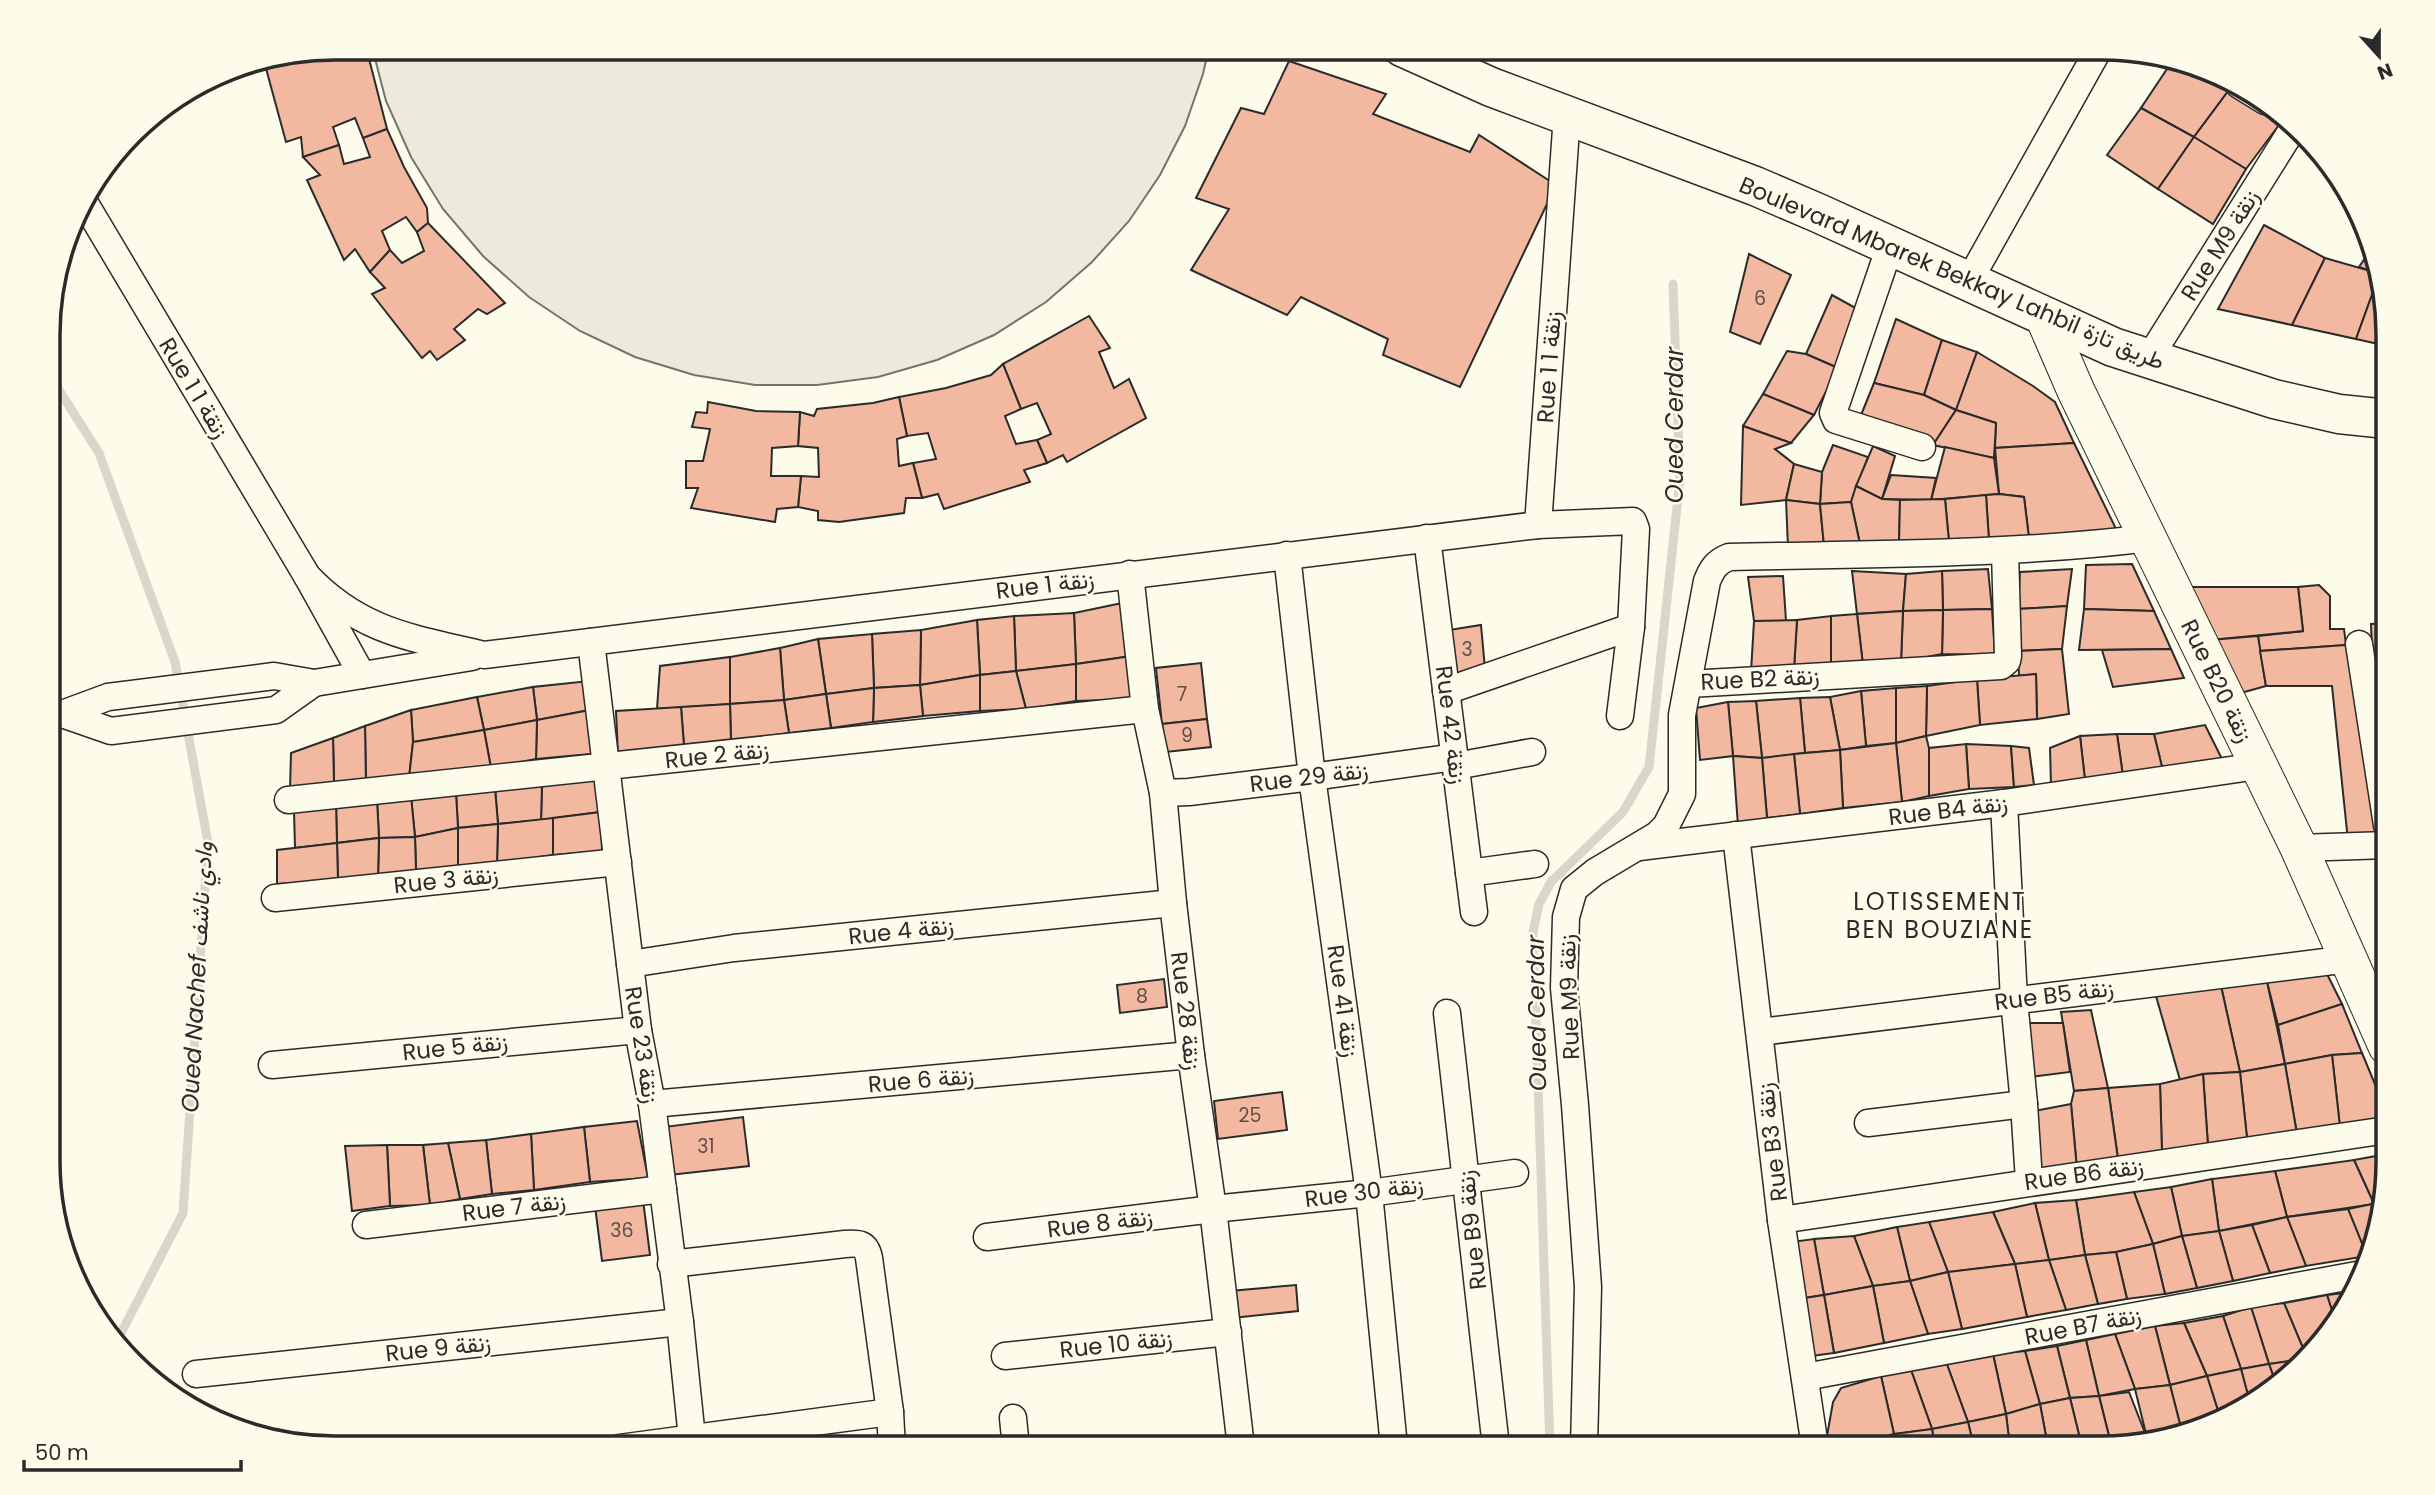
<svg xmlns="http://www.w3.org/2000/svg" width="2435" height="1495" font-family="Poppins,Vazirmatn,sans-serif">
<rect width="100%" height="100%" fill="#fdfbea"/>
<path fill="#eceadb" stroke="#74746e" stroke-width="2" d="M372,47h837l-6,27 -18,52 -25,49 -31,46 -37,41 -46,40 -52,33 -57,25 -59,17 -61,8h-62l-61,-10 -59,-18 -55,-26 -51,-34 -46,-41 -40,-47 -32,-52 -25,-56z"/>
<g fill="none" stroke-linecap="round" stroke-linejoin="round">
<g stroke="#d8d7c9" stroke-width="9">
<path d="M50,376l49,77 76,209 33,181 -25,370 -66,128"/>
<path d="M1550,1447l-17,-515 6,-28 12,-22 72,-70 26,-45 31,-288 -7,-195"/>
</g>
</g>
<g fill="#f2b8a0" stroke="#2b2b2b" stroke-width="2">
<path d="M366,47l21,82 -24,9 -8,-20 -22,9 6,18 -36,12 -2,-20 -15,5 -22,-81 66,-13z"/>
<path d="M1813,47h41l-4,12 -38,-10z"/>
<path d="M2173,60l56,30 -35,47 -53,-29z"/>
<path d="M1289,61l97,33 -13,20 97,38 9,-17 77,50 -96,202 -77,-32 5,-16 -87,-42 -14,18 -96,-45 38,-61 -33,-11 45,-90 23,6z"/>
<path d="M2229,90l50,35 -33,44 -52,-32z"/>
<path d="M2141,108l53,29 -36,52 -51,-34z"/>
<path d="M387,129l17,38 23,41 1,15 -11,9 -11,-15 -24,14 8,19 -20,22 -15,-23 -11,11 -37,-80 13,-5 -17,-18 36,-12 5,19 26,-7 -7,-19z"/>
<path d="M2194,137l52,32 -33,55 -55,-35z"/>
<path d="M428,223l77,80 -18,11 -9,-5 -24,20 11,11 -28,20 -7,-9 -8,7 -50,-64 13,-6 -15,-16 20,-22 12,13 22,-12 -7,-19z"/>
<path d="M2264,225l61,33 -33,67 -74,-16z"/>
<path d="M1749,254l42,21 -31,69 -30,-12z"/>
<path d="M2368,254l6,18 -15,-5z"/>
<path d="M2325,258l49,14 3,9 -21,58 -64,-14z"/>
<path d="M2377,281l10,35v30l-31,-7z"/>
<path d="M1832,295l29,16 -23,57 -32,-14z"/>
<path d="M1089,316l21,32 -11,4 15,36 15,-9 17,39 -79,44 -4,-7 -16,8 -10,-23 14,-6 -14,-31 -16,6 -18,-45z"/>
<path d="M1896,319l46,21 -18,55 -50,-12z"/>
<path d="M1942,340l35,12 -21,58 -32,-15z"/>
<path d="M1787,351l19,3 32,14 -24,47 -51,-21z"/>
<path d="M1977,352l56,34 22,16 19,41 -79,5 1,-25 -40,-13z"/>
<path d="M1003,364l18,45 -16,7 11,28 21,-4 10,23 -23,7 6,12 -86,27 -6,-15 -16,4 -9,-35 23,-4 -8,-26 -21,3 -8,-39 47,-9 45,-13z"/>
<path d="M1874,383l50,12 32,15 -23,35 -74,-25z"/>
<path d="M1763,394l51,21 -23,28 -48,-17z"/>
<path d="M899,397l8,39 -10,3 2,27 14,-3 9,35h-16l-2,15 -65,9 -21,-2v-9l-20,-4 3,-31 18,1 -1,-29 -20,-2 2,-34 14,4 3,-7 56,-6z"/>
<path d="M708,402l48,9 44,1 -2,34 -26,2 -1,28h30l-3,31 -21,2 -2,13 -84,-14 7,-20h-12v-27h17l7,-32 -18,-2 4,-15 11,1z"/>
<path d="M1956,410l40,13 -2,35 -61,-13z"/>
<path d="M1743,426l48,17 -16,6 19,15 -8,36 -45,5z"/>
<path d="M2074,443l46,94 -91,1 -5,-41 -25,-3 -4,-46z"/>
<path d="M1833,445l35,12 -17,45 -31,2 2,-32z"/>
<path d="M1873,446l22,10 -13,43 -26,-13z"/>
<path d="M1945,447l49,11 5,36 -68,6z"/>
<path d="M1794,464l28,8 -2,32 -34,-4z"/>
<path d="M1891,475l45,3 -5,22 -49,-1z"/>
<path d="M1856,486l26,13 18,1 -1,44h-39l-9,-42z"/>
<path d="M1999,494l25,3 5,41 -40,3 -3,-46z"/>
<path d="M1986,495l3,46 -40,1 -4,-43z"/>
<path d="M1945,499l4,43 -50,2 1,-44z"/>
<path d="M1786,500l34,4 4,42 -36,1z"/>
<path d="M1851,502l9,42 -36,2 -4,-42z"/>
<path d="M2132,564l22,47 -70,-2 2,-44z"/>
<path d="M1988,569l4,40 -49,1 -1,-39z"/>
<path d="M2072,569l-5,37 -49,3 2,-37z"/>
<path d="M1852,571l54,3 -3,37 -46,3z"/>
<path d="M1942,571l1,39 -40,1 3,-37z"/>
<path d="M1783,576l3,45h-32l-6,-44z"/>
<path d="M2319,585l11,11v33h14l2,16 -86,6 -2,-15 45,-5 -5,-44z"/>
<path d="M2189,587h109l5,44 -93,9z"/>
<path d="M1127,602l5,54 -56,8 -2,-51z"/>
<path d="M2067,606l-5,43 -44,2v-42z"/>
<path d="M1992,609l3,46 -53,-1 1,-44z"/>
<path d="M2084,609l70,2 17,38 -92,1z"/>
<path d="M1943,610l-1,44 -41,8 2,-51z"/>
<path d="M1903,611l-2,51 -38,3 -6,-51z"/>
<path d="M1074,613l2,51 -60,7 -2,-55z"/>
<path d="M1857,614l6,51 -32,3v-52z"/>
<path d="M1014,616l2,55 -36,4 -3,-55z"/>
<path d="M1831,616v52l-37,1 3,-49z"/>
<path d="M977,620l3,55 -60,10 1,-55z"/>
<path d="M1797,620l-3,49 -43,3 3,-51z"/>
<path d="M2387,623v50l-14,1 -2,-50z"/>
<path d="M1481,625l4,44 -32,11 -4,-50z"/>
<path d="M921,630l-1,55 -46,3 -2,-54z"/>
<path d="M872,634l2,54 -48,6 -8,-55z"/>
<path d="M2258,636l8,50 -29,8 -27,-54z"/>
<path d="M818,639l8,55 -42,6 -4,-52z"/>
<path d="M2346,645l33,195 -31,1 -16,-155h-66l-6,-35z"/>
<path d="M780,648l4,52 -54,4v-47z"/>
<path d="M2062,649l7,65 -32,5 -1,-45 -17,2 -1,-25z"/>
<path d="M2171,649l13,29 -71,9 -11,-37z"/>
<path d="M1132,656l4,43 -60,2v-37z"/>
<path d="M730,657v47l-73,5 3,-43z"/>
<path d="M1201,663l6,56 -45,5 -6,-56z"/>
<path d="M1076,664v37l-50,8 -10,-38z"/>
<path d="M1016,671l10,38 -46,2v-36z"/>
<path d="M2036,674l1,45 -57,6 -3,-46z"/>
<path d="M980,675v36l-57,5 -3,-31z"/>
<path d="M1977,679l3,46 -54,11 1,-50z"/>
<path d="M589,681l1,29 -53,10 -4,-33z"/>
<path d="M920,685l3,31 -50,6 1,-34z"/>
<path d="M1927,686l-1,50 -30,7v-55z"/>
<path d="M533,687l4,33 -53,10 -7,-33z"/>
<path d="M874,688l-1,34 -42,6 -5,-34z"/>
<path d="M1896,688v55l-30,3 -5,-55z"/>
<path d="M1861,691l5,55 -26,4 -10,-53z"/>
<path d="M826,694l5,34 -42,5 -5,-33z"/>
<path d="M477,697l7,33 -71,12 -2,-32z"/>
<path d="M1830,697l10,53 -35,3 -5,-55z"/>
<path d="M1800,698l5,55 -43,5 -6,-57z"/>
<path d="M784,700l5,33 -58,8 -1,-37z"/>
<path d="M1756,701l6,57 -29,-2 -5,-54z"/>
<path d="M1728,702l5,54 -33,4 -4,-52z"/>
<path d="M730,704l1,37 -47,5 -3,-39z"/>
<path d="M681,707l3,39 -66,9 -2,-44z"/>
<path d="M411,710l2,32 -4,36 -43,5 -1,-57z"/>
<path d="M590,710l1,44 -55,5 1,-39z"/>
<path d="M1207,719l4,28 -45,5 -4,-28z"/>
<path d="M537,720l-1,39 -45,9 -7,-38z"/>
<path d="M2205,725l20,40 -62,6 -9,-37z"/>
<path d="M365,726l1,57 -32,-1 -1,-44z"/>
<path d="M484,730l7,38 -82,10 4,-36z"/>
<path d="M2117,734h37l9,37 -40,5z"/>
<path d="M2117,734l6,42 -38,4 -5,-44z"/>
<path d="M1926,736l3,12v48l-27,6 -6,-59z"/>
<path d="M2080,736l5,44 -34,6 -1,-38z"/>
<path d="M333,738l1,44 -44,7 1,-36z"/>
<path d="M1896,743l6,59 -59,6 -3,-58z"/>
<path d="M1966,744l45,2 3,41 -45,2z"/>
<path d="M1966,744l3,45 -40,7v-48z"/>
<path d="M2011,746l18,2 5,37 -20,2z"/>
<path d="M1840,750l3,58 -43,6 -6,-60z"/>
<path d="M1794,754l6,60 -33,4 -5,-60z"/>
<path d="M1733,756l29,2 5,60 -29,8z"/>
<path d="M600,775l1,37 -60,8 1,-34z"/>
<path d="M542,786l-1,34 -43,4 -3,-36z"/>
<path d="M495,788l3,36 -40,4 -2,-35z"/>
<path d="M456,793l2,35 -43,9 -4,-41z"/>
<path d="M411,796l4,41 -36,1 -2,-39z"/>
<path d="M377,799l2,39 -42,5 -1,-40z"/>
<path d="M336,803l1,40 -42,5 -1,-37z"/>
<path d="M601,812l1,39 -49,4v-37z"/>
<path d="M553,818v37l-56,8 1,-39z"/>
<path d="M498,824l-1,39 -39,4v-39z"/>
<path d="M458,828v39l-42,3 -1,-33z"/>
<path d="M415,837l1,33 -38,7 1,-39z"/>
<path d="M379,838l-1,39 -40,3 -1,-37z"/>
<path d="M337,843l1,37 -61,4v-34z"/>
<path d="M2324,968l18,36 -64,21 -11,-43z"/>
<path d="M1164,979l3,28 -47,6 -3,-28z"/>
<path d="M2267,982l18,82 -45,8 -19,-86z"/>
<path d="M2221,986l19,86 -37,2 -23,6 -24,-84z"/>
<path d="M2342,1004l20,49 -30,2 -47,9 -7,-39z"/>
<path d="M2091,1010l17,78 -34,3 -13,-79z"/>
<path d="M2030,1023h33l7,49 -41,5z"/>
<path d="M2362,1053l25,60v8l-47,6 -8,-72z"/>
<path d="M2332,1055l8,72 -43,7 -12,-70z"/>
<path d="M2285,1064l12,70 -50,4 -7,-66z"/>
<path d="M2240,1072l7,66 -39,8 -5,-72z"/>
<path d="M2203,1074l5,72 -46,7 -2,-69z"/>
<path d="M2160,1084l2,69 -44,6 -10,-71z"/>
<path d="M2108,1088l10,71 -41,10 -6,-65 3,-13z"/>
<path d="M1282,1092l5,38 -69,9 -4,-38z"/>
<path d="M2071,1104l6,65h-42l-1,-58z"/>
<path d="M743,1117l6,49 -79,9 -6,-48z"/>
<path d="M637,1121l11,57 -58,4 -6,-55z"/>
<path d="M584,1127l6,55 -56,8 -3,-56z"/>
<path d="M531,1134l3,56 -42,4 -6,-54z"/>
<path d="M486,1140l6,54 -32,5 -12,-56z"/>
<path d="M448,1143l12,56 -30,6 -7,-60z"/>
<path d="M387,1145h36l7,60 -40,1z"/>
<path d="M387,1145l3,61 -38,5 -7,-65z"/>
<path d="M2387,1154v25l-5,23 -8,2 -20,-44z"/>
<path d="M2354,1160l20,44 -87,13 -12,-46z"/>
<path d="M2275,1171l12,46 -68,14 -7,-52z"/>
<path d="M2212,1179l7,52 -37,5 -11,-49z"/>
<path d="M2171,1187l11,49 -29,8 -19,-52z"/>
<path d="M2134,1192l19,52 -37,8 -31,3 -9,-55z"/>
<path d="M643,1200l7,55 -48,6 -7,-55z"/>
<path d="M2076,1200l9,55 -36,5 -14,-57z"/>
<path d="M2382,1202l-9,50 -6,4 -19,-47z"/>
<path d="M2035,1203l14,57 -34,4 -22,-52z"/>
<path d="M2348,1209l19,47 -61,10 -19,-49z"/>
<path d="M1993,1212l22,52 -67,8 -19,-50z"/>
<path d="M2287,1217l19,49 -36,7 -18,-48z"/>
<path d="M1929,1222l19,50 -38,9 -13,-54z"/>
<path d="M2252,1225l18,48 -37,8 -14,-50z"/>
<path d="M1897,1227l13,54 -37,5 -19,-50z"/>
<path d="M2219,1231l14,50 -36,7 -15,-52z"/>
<path d="M1854,1236l19,50 -49,9 -10,-56z"/>
<path d="M2182,1236l15,52 -32,6 -12,-50z"/>
<path d="M1814,1239l10,56 -26,4 -7,-57z"/>
<path d="M2153,1244l12,50 -38,5 -11,-47z"/>
<path d="M2116,1252l11,47 -29,5 -13,-49z"/>
<path d="M2085,1255l13,49 -32,6 -17,-50z"/>
<path d="M2049,1260l17,50 -39,7 -12,-53z"/>
<path d="M2015,1264l12,53 -65,12 -14,-57z"/>
<path d="M1948,1272l14,57 -34,5 -18,-53z"/>
<path d="M1910,1281l18,53 -44,9 -11,-57z"/>
<path d="M1296,1285l2,26 -65,7 -3,-27z"/>
<path d="M1873,1286l11,57 -50,10 -10,-58z"/>
<path d="M2353,1292l-13,28 -4,3 -9,-28z"/>
<path d="M1824,1295l10,58 -30,4 -6,-58z"/>
<path d="M2327,1295l9,28 -31,30 -21,-50z"/>
<path d="M2284,1303l21,50 -8,7 -28,4 -18,-57z"/>
<path d="M2251,1307l18,57 -28,5 -18,-53z"/>
<path d="M2223,1316l18,53 -34,7 -23,-53z"/>
<path d="M2184,1323l23,53 -37,9 -15,-59z"/>
<path d="M2155,1326l15,59 -35,4 -20,-55z"/>
<path d="M2115,1334l20,55 -36,7 -13,-56z"/>
<path d="M2086,1340l13,56 -29,2 -13,-52z"/>
<path d="M2057,1346l13,52 -30,6 -15,-53z"/>
<path d="M2025,1351l15,53 -34,10 -13,-60z"/>
<path d="M1993,1354l13,60 -38,8 -23,-63z"/>
<path d="M1945,1359l23,63 -36,7 -21,-59z"/>
<path d="M2297,1360l-22,21 -6,-17z"/>
<path d="M2269,1364l6,17 -25,22 -9,-34z"/>
<path d="M2241,1369l9,34 -6,6 -24,8 -13,-41z"/>
<path d="M1911,1370l21,59 -38,5 -13,-58z"/>
<path d="M1881,1376l13,58 -29,8 -40,5 8,-45 8,-14z"/>
<path d="M2207,1376l13,41 -39,11 -11,-43z"/>
<path d="M2170,1385l11,43 -34,10 -12,-49z"/>
<path d="M2129,1392l18,46 -36,6 -12,-48z"/>
<path d="M2099,1396l12,48 -12,3h-17l-12,-49z"/>
<path d="M2070,1398l12,49h-34l-8,-43z"/>
<path d="M2040,1404l8,43h-38l-4,-33z"/>
<path d="M2006,1414l4,33h-36l-6,-25z"/>
<path d="M1968,1422l6,25h-39l-3,-18z"/>
<path d="M1932,1429l3,18h-39l-2,-13z"/>
<path d="M1894,1434l2,13h-30l-1,-5z"/>
<path d="M1865,1442l1,5h-41z"/>
</g>
<g fill="none" stroke-linecap="round" stroke-linejoin="round">
<g stroke="#2b2b2b" stroke-width="29">
<g id="street">
<path d="M2239,85l26,16"/>
<path d="M83,200l224,376 55,99"/>
<path d="M1890,246l-57,167 3,7 86,27"/>
<path d="M1969,281l131,-234"/>
<path d="M2148,360l144,-230"/>
<path d="M1538,525l29,-410"/>
<path d="M1427,538l47,374"/>
<path d="M1287,555l25,222 57,416 25,254"/>
<path d="M1130,574l15,135 18,84 10,110 18,152 22,154 28,238"/>
<path d="M307,576c53,56 106,62 177,79l1054,-130 95,-4 3,8 -5,98 -11,89"/>
<path d="M591,642l47,388 14,74 28,218 13,126"/>
<path d="M2359,644l28,181"/>
<path d="M1689,684l312,-18 6,-5 1,-5 -3,-104"/>
<path d="M1446,691l185,-64"/>
<path d="M62,714l49,17 165,-21 38,-27"/>
<path d="M50,715l12,-1 46,-17 166,-21 40,7 158,-26"/>
<path d="M1456,766l76,-14"/>
<path d="M1163,793l26,-1 123,-15 143,-20"/>
<path d="M288,800l857,-91"/>
<path d="M2004,803l10,197 10,104 5,77"/>
<path d="M1736,835l45,385 34,227"/>
<path d="M1639,847l365,-44 254,-37"/>
<path d="M2299,848l88,-3"/>
<path d="M1469,873l66,-9"/>
<path d="M275,898l343,-36"/>
<path d="M630,964l104,-16 439,-45"/>
<path d="M1447,1013l49,434"/>
<path d="M1760,1032l589,-73"/>
<path d="M272,1065l366,-35"/>
<path d="M652,1104l539,-49"/>
<path d="M1868,1123l156,-19"/>
<path d="M1781,1220l606,-90"/>
<path d="M366,1225l297,-36"/>
<path d="M987,1237l226,-28 156,-16 146,-20"/>
<path d="M671,1264l174,-20c14,-1 21,-1 24,14l21,154 2,36"/>
<path d="M1005,1356l223,-24"/>
<path d="M196,1374l484,-52"/>
<path d="M1805,1377l557,-103"/>
<path d="M1013,1418l3,30"/>
<path d="M1584,1447l4,-160 -13,-182 -11,-117 2,-71 8,-28 21,-17 62,-37 9,-9 16,-32v-79l25,-134c5,-12 9,-19 22,-24 140,-3 281,-2 420,-19"/>
<path d="M619,1448l271,-36"/>
</g>
</g>
<g stroke="#2b2b2b" stroke-width="39">
<path id="secondary" d="M2044,317l32,74 223,457 88,198"/>
</g>
<g stroke="#2b2b2b" stroke-width="41">
<path id="primary" d="M1402,47l89,40 264,99 63,27 295,134 161,52 65,15 48,5"/>
</g>
<use href="#street" stroke="#fdfbea" stroke-width="26"/>
<use href="#secondary" stroke="#fdfbea" stroke-width="37"/>
<use href="#primary" stroke="#fdfbea" stroke-width="38"/>
</g>
<g text-anchor="middle" stroke-width="5" stroke-linejoin="round" paint-order="stroke">
<g font-size="19" fill="#5d4e48">
<text x="1760" y="305">6</text>
<text x="1467" y="656">3</text>
<text x="1182" y="701">7</text>
<text x="1187" y="742">9</text>
<text x="1142" y="1003">8</text>
<text x="1250" y="1122">25</text>
<text x="706" y="1153">31</text>
<text x="622" y="1237">36</text>
</g>
<g font-size="23" fill="#2b2b2b" stroke="#fdfbea">
<text transform="translate(2220 245) rotate(-58)" y="8">Rue M9 زنقة</text>
<text transform="translate(1952 273) rotate(23)" y="8">Boulevard Mbarek Bekkay Lahbil طريق تازة</text>
<text transform="translate(1549 367) rotate(-86)" y="8">Rue 1 زنقة 1</text>
<text transform="translate(194 388) rotate(59)" y="8">Rue 1 زنقة 1</text>
<text transform="translate(1045 585) rotate(-7)" y="8">Rue زنقة 1</text>
<text transform="translate(1760 679) rotate(-3)" y="8">Rue B2 زنقة</text>
<text transform="translate(2217 681) rotate(64)" y="8">Rue B20 زنقة</text>
<text transform="translate(1451 725) rotate(83)" y="8">Rue 42 زنقة</text>
<text transform="translate(717 755) rotate(-6)" y="8">Rue 2 زنقة</text>
<text transform="translate(1309 777) rotate(-7)" y="8">Rue 29 زنقة</text>
<text transform="translate(1948 810) rotate(-7)" y="8">Rue B4 زنقة</text>
<text transform="translate(446 880) rotate(-6)" y="8">Rue 3 زنقة</text>
<text transform="translate(901 931) rotate(-6)" y="8">Rue 4 زنقة</text>
<text transform="translate(2054 995) rotate(-7)" y="8">Rue B5 زنقة</text>
<text transform="translate(1569 997) rotate(-92)" y="8">Rue M9 زنقة</text>
<text transform="translate(1343 1001) rotate(82)" y="8">Rue 41 زنقة</text>
<text transform="translate(1186 1011) rotate(83)" y="8">Rue 28 زنقة</text>
<text transform="translate(642 1045) rotate(81)" y="8">Rue 23 زنقة</text>
<text transform="translate(455 1047) rotate(-6)" y="8">Rue 5 زنقة</text>
<text transform="translate(921 1080) rotate(-5)" y="8">Rue 6 زنقة</text>
<text transform="translate(1772 1142) rotate(-97)" y="8">Rue B3 زنقة</text>
<text transform="translate(2084 1174) rotate(-8)" y="8">Rue B6 زنقة</text>
<text transform="translate(1364 1192) rotate(-7)" y="8">Rue 30 زنقة</text>
<text transform="translate(514 1207) rotate(-7)" y="8">Rue 7 زنقة</text>
<text transform="translate(1100 1223) rotate(-7)" y="8">Rue 8 زنقة</text>
<text transform="translate(1472 1230) rotate(-96)" y="8">Rue B9 زنقة</text>
<text transform="translate(2083 1326) rotate(-11)" y="8">Rue B7 زنقة</text>
<text transform="translate(1116 1344) rotate(-6)" y="8">Rue 10 زنقة</text>
<text transform="translate(438 1348) rotate(-6)" y="8">Rue 9 زنقة</text>
</g>
<g font-size="24" font-style="italic" fill="#2b2b2b" stroke="#fdfbea">
<text transform="translate(1675 425) rotate(-90)" y="8">Oued Cerdar</text>
<text transform="translate(197 977) rotate(-87)" y="8">Oued Nachef وادي ناشف</text>
<text transform="translate(1537 1013) rotate(-91)" y="8">Oued Cerdar</text>
</g>
<g font-size="24" letter-spacing="2" fill="#2b2b2b" stroke="#fdfbea">
<text x="1940" y="910">LOTISSEMENT<tspan x="1940" dy="28">BEN BOUZIANE</tspan></text>
</g>
</g>
<path d="M0 0H2435V1495H0ZM335 60H2101A275 275 0 0 1 2376 335V1161A275 275 0 0 1 2101 1436H335A275 275 0 0 1 60 1161V335A275 275 0 0 1 335 60Z" fill="#fdfbea" fill-rule="evenodd"/>
<path fill="none" stroke="#2b2b2b" stroke-width="3.5" d="M335 60H2101A275 275 0 0 1 2376 335V1161A275 275 0 0 1 2101 1436H335A275 275 0 0 1 60 1161V335A275 275 0 0 1 335 60Z"/>
<g transform="translate(2379 56) rotate(159)" stroke="#fdfbea" stroke-width="5" paint-order="stroke">
<path d="M0-5L12 26L0 18L-12 26Z" fill="#2b2b2b"/>
<text y="-10" font-size="19" font-weight="bold" text-anchor="middle" fill="#2b2b2b">N</text>
</g>
<path d="M24 1460v10h217v-10" fill="none" stroke="#2b2b2b" stroke-width="3.5"/>
<text x="35" y="1460" font-size="21" fill="#2b2b2b" stroke="#fdfbea" stroke-width="5" paint-order="stroke">50 m</text>
</svg>
